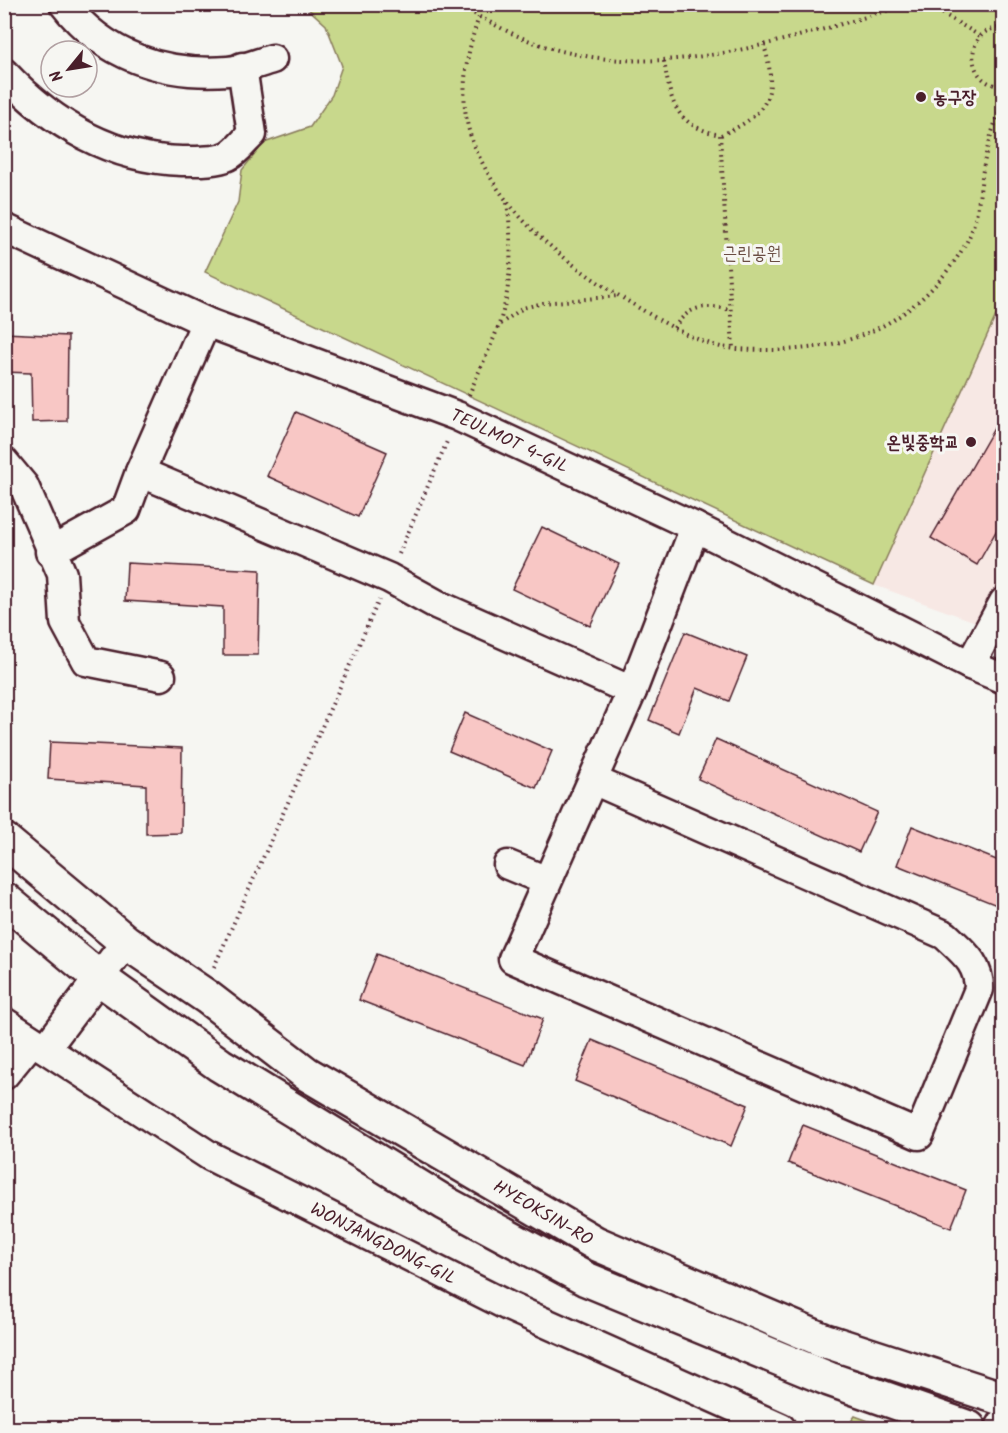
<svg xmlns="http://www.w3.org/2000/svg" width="1008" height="1433" font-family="Kalam,'Poor Story',sans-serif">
<rect width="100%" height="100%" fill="#f6f6f2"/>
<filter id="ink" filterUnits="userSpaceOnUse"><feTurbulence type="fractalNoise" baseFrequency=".0167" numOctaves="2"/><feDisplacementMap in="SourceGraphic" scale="12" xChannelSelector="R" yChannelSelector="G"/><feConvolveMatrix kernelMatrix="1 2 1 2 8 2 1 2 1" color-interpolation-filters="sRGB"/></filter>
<g filter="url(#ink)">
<path fill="#f7e8e4" d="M1003,300v332l-129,-47z"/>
<g fill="#c8d88c" stroke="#897c5c" stroke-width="1.5">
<path d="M304,5h699v295l-129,285 -669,-313 33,-70 4,-32 22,-27 46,-16 22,-32 10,-29 -16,-41z"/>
<path d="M855,1416l33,12h-42z"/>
</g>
<g fill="#f8c7c5" stroke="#4a1f2b" stroke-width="1.5">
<path d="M4,333l64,3 -1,85 -35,1 -1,-49 -27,-1z"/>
<path d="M1004,411v106l-27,48 -46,-27z"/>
<path d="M296,412l91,40 -29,65 -91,-41z"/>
<path d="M542,527l77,37 -29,62 -78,-37z"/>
<path d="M127,563l133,7 -2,85h-35v-48l-98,-6z"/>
<path d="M685,632l62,25 -18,44 -32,-13 -18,45 -30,-13z"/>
<path d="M465,713l87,38 -16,37 -87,-37z"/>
<path d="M716,739l161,73 -18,40 -161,-73z"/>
<path d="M50,742l132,6 -1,85 -35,1v-49l-98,-6z"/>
<path d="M912,826l92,37v45l-107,-43z"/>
<path d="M377,954l166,65 -18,46 -166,-65z"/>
<path d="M592,1040l156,65 -17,41 -156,-65z"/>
<path d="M803,1125l163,65 -15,38 -163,-65z"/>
</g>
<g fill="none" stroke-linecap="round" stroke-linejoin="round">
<g stroke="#4a1f2b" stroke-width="33">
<g id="minor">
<path d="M64,4c40,52 100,72 164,67 14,-1 30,-8 44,-12"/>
<path d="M4,73c48,51 108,86 178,88 14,0 34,1 46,-5 9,-4 17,-16 24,-22l-10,-67"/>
<path id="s1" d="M4,228l202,94 251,94 238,111 275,138 34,14"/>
<path d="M206,322l-66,150 249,106 49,27 194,86 63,-164"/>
<path d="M4,462l20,24 38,88 3,48 21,39 75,15"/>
<path d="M50,552l76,-42 14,-38"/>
<path d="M970,665l34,-63"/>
<path d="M593,780l352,155c18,17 34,28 34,54l-60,146 -406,-176 119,-268"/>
<path d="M508,865l39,16"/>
<path id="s2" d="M4,1022l206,134 300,151 271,121"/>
<path d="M46,1048l80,-106"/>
<path d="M4,1075l28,-34"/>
<path d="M1000,1428l4,-7"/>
</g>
</g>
<g stroke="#4a1f2b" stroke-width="38">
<g id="major">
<path id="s3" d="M4,840l122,102 81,55 100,77 288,169 228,97 181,59"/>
<path d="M4,899l95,79 121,87 225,138 141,76 243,100 140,49"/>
</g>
</g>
<g stroke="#4a1f2b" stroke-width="4" stroke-dasharray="1.5 4.5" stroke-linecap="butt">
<path d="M459,4c13,10 29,17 44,25 133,67 275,12 408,-25"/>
<path d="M927,4l53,32"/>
<path d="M479,17c-14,39 -22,88 -5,128 31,75 98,123 165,163 25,15 54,32 82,39 17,3 37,3 55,3 81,-1 141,-30 186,-100 20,-30 16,-66 25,-100 4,-17 11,-35 17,-52"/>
<path d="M1004,28c-41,-3 -41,59 0,58"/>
<path d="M664,61c7,43 11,64 56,74l13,213"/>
<path d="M721,135c46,-20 58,-39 43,-90"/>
<path d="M500,324l23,-16 20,-5 75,-7"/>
<path d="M674,328c15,-23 32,-24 57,-18"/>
<path d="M469,395c9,-23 21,-45 29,-68 14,-38 15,-85 9,-124"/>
<path d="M399,554l49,-115"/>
<path d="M214,967l165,-367"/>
</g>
<use href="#minor" stroke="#f6f6f2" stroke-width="28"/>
<use href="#major" stroke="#f6f6f2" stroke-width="33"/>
</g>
</g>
<g fill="#4a1f2b" stroke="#f6f6f2" stroke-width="2">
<circle cx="921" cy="97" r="6"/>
<circle cx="971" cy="442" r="6"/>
</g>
<g text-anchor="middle" stroke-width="6" stroke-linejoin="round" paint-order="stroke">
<g font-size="18" font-weight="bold" fill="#4a1f2b" stroke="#f6f6f2" text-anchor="start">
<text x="933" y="103">농구장</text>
<text x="959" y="448" text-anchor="end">온빛중학교</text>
</g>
<g font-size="18" fill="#6a4d43" stroke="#f6f6f2">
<text x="752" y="259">근린공원</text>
</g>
<g font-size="18" fill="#4a1f2b" stroke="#f6f6f2">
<text dy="6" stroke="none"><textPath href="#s1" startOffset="549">TEULMOT 4-GIL</textPath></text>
<text dy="6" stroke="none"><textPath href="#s3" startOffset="657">HYEOKSIN-RO</textPath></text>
<text dy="6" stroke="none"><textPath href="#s2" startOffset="440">WONJANGDONG-GIL</textPath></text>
</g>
</g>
<rect width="1008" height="1433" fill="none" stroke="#f6f6f2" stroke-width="24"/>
<rect x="12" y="12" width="984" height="1409" fill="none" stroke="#4a1f2b" stroke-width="2" filter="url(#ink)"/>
<g transform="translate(69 69) rotate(240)"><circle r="28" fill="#f6f6f2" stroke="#b1a0a2" stroke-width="1.5"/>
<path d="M0-4.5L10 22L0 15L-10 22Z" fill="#4a1f2b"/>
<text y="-9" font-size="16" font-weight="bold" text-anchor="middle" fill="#4a1f2b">N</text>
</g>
</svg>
